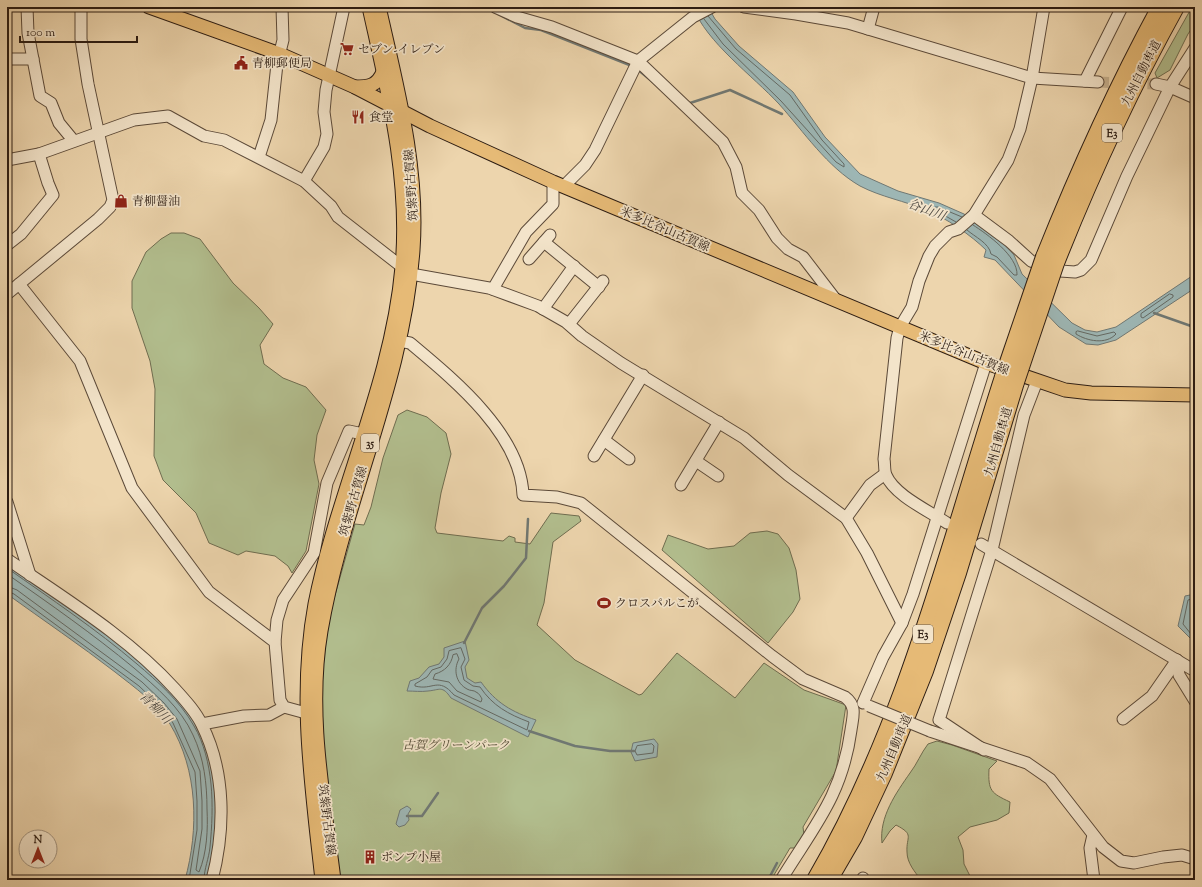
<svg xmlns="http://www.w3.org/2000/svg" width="1202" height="887" font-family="'Sorts Mill Goudy','Noto Serif JP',serif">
<rect width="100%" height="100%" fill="#edd5ad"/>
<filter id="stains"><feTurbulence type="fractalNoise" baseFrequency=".005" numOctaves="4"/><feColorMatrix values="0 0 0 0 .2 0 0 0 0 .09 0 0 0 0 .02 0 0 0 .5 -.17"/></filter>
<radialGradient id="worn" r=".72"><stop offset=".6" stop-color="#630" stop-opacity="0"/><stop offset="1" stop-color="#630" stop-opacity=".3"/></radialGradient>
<g fill="#b2be8e" stroke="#6f6d50">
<path d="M1192,7h3v17l-7,10 -18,36 -13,8 -2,-5z"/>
<path d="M171,233h13l16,6 33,44 26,25 14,16 -13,21 4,19 19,14 23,9 20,23 -9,25 -3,25 5,24 -13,67 -14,22 -4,-7 -13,-10 -29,-5 -8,4 -29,-12 -13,-30 -33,-33 -9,-24 1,-67 -5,-28 -18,-53v-27l14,-29 15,-13z"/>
<path d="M407,410l20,7 19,16 5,21 -10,39 -6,35 2,5 66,8 6,-5 6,2v4l15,2 21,-31 28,3 2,5 -28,21 -9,61 -7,22 38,35 64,35 3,-1 35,-41 58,45 29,-35 40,27 42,15 -10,66 -33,56 1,8 -8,13h-6l-19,32h-433l-18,-139 3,-103 32,-114 9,1 7,-18 12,-49 15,-43z"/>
<path d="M767,531l11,3 11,14 7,22 4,29 -7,13 -25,31 -106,-93 6,-15 40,14 26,-3 16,-13z"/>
<path d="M937,741l15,4 45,16 -8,8c-1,22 2,24 21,33l-1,11 -12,7 -27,7 -12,10 5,13 1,14 8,16h-51c-6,-8 -14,-17 -14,-28 -1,-16 8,-17 -11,-27l-6,6 -8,12c-3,-26 14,-50 28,-70 7,-9 11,-20 18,-29z"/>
</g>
<g fill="#9db6b4" stroke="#707873">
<path d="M693,7h15l7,12 24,27 54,46 32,45 35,37 38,17 41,12 25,11 30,19 20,22 8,19 50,49 13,7 12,2 19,-5 79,-53v14l-79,52 -18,5 -12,-1 -27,-17 -64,-67 -11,-3 2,-7c-14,-14 -41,-33 -60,-40 -21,-9 -45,-13 -66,-24 -33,-19 -56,-54 -81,-82 -26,-28 -73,-62 -86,-97z"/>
<path d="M7,563c59,41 122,80 168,134 7,8 17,17 22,26 27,47 21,106 10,157h-22c14,-51 13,-110 -15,-156 -13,-21 -36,-37 -55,-52 -35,-27 -72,-52 -108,-78z"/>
<path d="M1195,594v49l-17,-17 7,-30z"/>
<path d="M465,641l4,19 -4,7 2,11 8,5 6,-1c15,21 31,30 55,38l-8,17 -77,-39c-9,-13 -11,-8 -23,-7 -7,1 -14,0 -21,0l3,-10 9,-3 10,-11 10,-3 5,-7v-9z"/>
<path d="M654,739l4,5 -1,13 -22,4 -4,-9 2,-9z"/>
<path d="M407,806l4,3 -3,5 1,6 -4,5 -6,2 -3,-3 4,-14z"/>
</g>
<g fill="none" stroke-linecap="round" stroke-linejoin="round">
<g stroke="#646963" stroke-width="1">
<path d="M704,19l19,25 58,57 55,61 8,5v-3l-22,-24 -32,-45 -54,-46 -28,-33"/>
<path d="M956,222l-21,-12v-3h3l24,10"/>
<path d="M967,230c8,7 22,13 24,24l6,3 17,18h3c1,-19 -30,-41 -44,-50"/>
<path d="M1170,294l3,1v2l-30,21 -2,-1v-3z"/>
<path d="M1078,331l19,5 17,-4 2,2c-10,11 -29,7 -40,0v-2z"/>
<path d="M7,568c44,31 89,61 130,96 20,17 43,37 57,62 10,17 15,38 17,58 2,21 1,42 -1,63 -1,11 -6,22 -6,33"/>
<path d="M7,574c43,30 86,60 127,94 22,19 47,40 59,67 11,23 14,49 14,74 1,20 0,44 -8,63l-3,-2 6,-41v-28l-2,-30 -23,-52 -13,-16 -22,-21 -125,-92 -10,-4"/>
<path d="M7,591l7,3 125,92 22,21 12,16 22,49 2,29v29l-8,50"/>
<path d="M1195,598l-7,2 -5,24 12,15"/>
<path d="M461,648l4,11 -4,8 3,13 9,6 7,1c13,19 28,27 49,35l-2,8 -73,-35c-16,-19 -21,-4 -39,-9v-2l12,-7 5,-7 9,-3 6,-8 2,-8z"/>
<path d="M457,654l2,5c-6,11 -3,24 8,30 3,2 7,1 9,3 3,1 5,5 6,7l-1,3 -24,-11 -8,-9 -16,-3 2,-5c10,-3 16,-9 18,-19z"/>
<path d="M652,744l2,2 -1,7 -16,2 -2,-4 2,-5z"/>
</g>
<g stroke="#707873" stroke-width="2.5">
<path d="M484,7l10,5"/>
<path d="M498,14l27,14 16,2 91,36"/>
<path d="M637,69l16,13"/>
<path d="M687,104l43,-14 52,24"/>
<path d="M1154,313l37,13 4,5"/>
<path d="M1195,564l-3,7 3,3"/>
<path d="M464,643l18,-35 22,-22 22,-28 2,-39"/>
<path d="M529,731l46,15 35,5h24"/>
<path d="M407,816h15l16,-23"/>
<path d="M768,880l9,-17"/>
</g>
<path stroke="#c6b08e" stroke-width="11" stroke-dasharray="11 5.5" stroke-linecap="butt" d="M1098,82l58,2"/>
<g stroke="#5c4a39" stroke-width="13">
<g id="minor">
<path d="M27,7l1,26 12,63 11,7 8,20 14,17"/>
<path d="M495,7l22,10 35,10 86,34 85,81 13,25 6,26 17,17 18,28 11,11 15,8 33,43"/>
<path d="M744,7l52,7 52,9 184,55 66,4"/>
<path d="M868,29l6,-22"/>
<path d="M7,59h26"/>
<path d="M1085,81l37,-74"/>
<path d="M1156,84l14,3 25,11"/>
<path d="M259,157l12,-37 6,-56 6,-24 -1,-33"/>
<path d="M7,160l32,-6 95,-34 34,-4 36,20 20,4 80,41 27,25 7,11 73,57 78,14 49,18 28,16 16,14 39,27 123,75 44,37 58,43 21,35 35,70"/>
<path d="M304,181l20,-34 3,-13 -3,-22 2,-22 18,-83"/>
<path d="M564,186l21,-21 10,-15 43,-89 55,-44 19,-10"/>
<path d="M974,215l35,26 22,20 29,10 15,1 6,-2 10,-10 36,-84 43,-89 25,-39"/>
<path d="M544,242l55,45"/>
<path d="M7,245l14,-11 32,-39 -5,-12 -9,-29"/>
<path d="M529,259l21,-24"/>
<path d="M19,284l61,77 52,127 77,104 66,50 5,58 4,7 22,6"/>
<path d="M493,289l33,-57 27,-28v-22"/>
<path d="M7,294l91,-75 12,-12 3,-7 -25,-116 -7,-45v-32"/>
<path d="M543,309l31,-43"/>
<path d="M569,324l34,-43"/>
<path d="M399,341l11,2c43,36 111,91 113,152l34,2 24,6 191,153 31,23 42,18c12,9 8,19 6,33 -9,66 -37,96 -70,150"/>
<path d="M604,440l25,19"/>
<path d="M594,456l49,-81"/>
<path d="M696,461l22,15"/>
<path d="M681,485l38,-63"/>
<path d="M7,502l23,73"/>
<path d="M846,518l24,-33 15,-11"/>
<path d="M947,523c-18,-12 -53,-28 -61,-48 -2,-5 -1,-11 -2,-16l13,-121 3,-11 12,-20 7,-26 10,-25 6,-10 14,-14 9,-3 16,-14 34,-55 12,-31 12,-51 12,-71"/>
<path d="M981,544l214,127"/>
<path d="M7,559c58,40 121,78 168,130 10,11 21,23 27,36 24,48 23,105 10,155"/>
<path d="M275,642l2,-22 6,-20 31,-47 13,-70 22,-52 14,3"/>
<path d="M1177,660l2,15 16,26"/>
<path d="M863,703l20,-46 19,-34 11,-29 73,-231"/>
<path d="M1123,719l29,-23 25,-36"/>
<path d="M202,724l42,-8 25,-1 15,-8"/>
<path d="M930,731l97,32 23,16 53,68 18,14 13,2 29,-6 19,-2 13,4"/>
<path d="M984,750l-45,-30 53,-170 32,-135 13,-34"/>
<path d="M1093,835l-3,13 4,32"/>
<path d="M862,880l1,-2"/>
</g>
</g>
<g stroke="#2c1c12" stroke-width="15">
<g id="major">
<path d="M149,7l131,47 75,33 75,39 123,56 433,181 79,27 26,3 104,2"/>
<path d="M355,87c14,0 22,-1 28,-15"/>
<path d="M322,880c-10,-92 -24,-184 -7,-276 22,-112 77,-222 87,-337 8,-89 -14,-174 -33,-260"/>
<path d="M334,880c-10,-82 -27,-166 -13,-249 22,-129 83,-250 92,-381 6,-83 -16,-163 -34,-243"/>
</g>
</g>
<g stroke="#2c1c12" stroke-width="18">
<g id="highway">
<path d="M1044,257c34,-85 72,-169 116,-250"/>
<path d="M1056,263c35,-88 74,-173 120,-256"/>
<path d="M815,880c92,-158 132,-330 188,-503"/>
<path d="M829,880l25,-43 30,-64 41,-102 33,-98 58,-191"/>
</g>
</g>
<use href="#minor" stroke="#f3e4ca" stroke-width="11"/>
<use href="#major" stroke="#e6ba76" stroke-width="13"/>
<use href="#highway" stroke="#e6ba76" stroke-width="16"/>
<g stroke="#5c4a39" stroke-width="13" stroke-linecap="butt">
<path id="minor-bridge" d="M869,706l61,25"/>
</g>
<g stroke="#2c1c12" stroke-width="18" stroke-linecap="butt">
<g id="highway-bridge">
<path d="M1003,377l41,-120"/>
<path d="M1016,382l40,-119"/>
</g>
</g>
<use href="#minor-bridge" stroke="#f3e4ca" stroke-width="11"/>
<use href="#highway-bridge" stroke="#e6ba76" stroke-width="16"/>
</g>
<defs>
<g id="supermarket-bare" transform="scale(1.08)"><path d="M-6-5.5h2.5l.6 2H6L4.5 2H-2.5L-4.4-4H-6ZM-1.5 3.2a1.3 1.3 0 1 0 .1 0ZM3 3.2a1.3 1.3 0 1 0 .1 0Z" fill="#8f2418" stroke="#f3e4ca" stroke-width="2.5" paint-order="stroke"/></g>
<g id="civic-bare" transform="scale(1.08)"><path d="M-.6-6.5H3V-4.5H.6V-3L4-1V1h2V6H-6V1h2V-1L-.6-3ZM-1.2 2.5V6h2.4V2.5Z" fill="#8f2418" stroke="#f3e4ca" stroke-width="2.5" paint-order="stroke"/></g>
<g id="restaurant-bare" transform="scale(1.08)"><path d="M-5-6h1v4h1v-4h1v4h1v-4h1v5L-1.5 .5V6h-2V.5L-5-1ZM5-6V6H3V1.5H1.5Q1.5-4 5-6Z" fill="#8f2418" stroke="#f3e4ca" stroke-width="2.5" paint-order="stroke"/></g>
<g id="shop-bare" transform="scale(1.08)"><path d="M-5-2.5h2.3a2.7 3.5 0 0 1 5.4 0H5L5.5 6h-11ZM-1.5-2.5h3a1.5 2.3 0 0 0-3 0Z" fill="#8f2418" stroke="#f3e4ca" stroke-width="2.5" paint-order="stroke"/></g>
<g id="stadium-bare" transform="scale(1.08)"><path d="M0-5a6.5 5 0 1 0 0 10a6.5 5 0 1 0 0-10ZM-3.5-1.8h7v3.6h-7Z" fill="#8f2418" stroke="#f3e4ca" stroke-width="2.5" paint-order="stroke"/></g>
<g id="building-bare" transform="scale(1.08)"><path d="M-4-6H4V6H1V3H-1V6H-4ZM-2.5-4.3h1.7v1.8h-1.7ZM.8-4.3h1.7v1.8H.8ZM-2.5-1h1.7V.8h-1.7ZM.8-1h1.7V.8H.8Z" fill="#8f2418" stroke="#f3e4ca" stroke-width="2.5" paint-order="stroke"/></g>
</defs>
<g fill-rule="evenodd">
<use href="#supermarket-bare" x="347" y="49"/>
<use href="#civic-bare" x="241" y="63"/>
<use href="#restaurant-bare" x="358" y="117"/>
<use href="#shop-bare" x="121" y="201"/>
<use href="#stadium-bare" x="604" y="603"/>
<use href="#building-bare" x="370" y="857"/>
</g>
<g text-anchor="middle" stroke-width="3.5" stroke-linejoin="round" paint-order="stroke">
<g fill="#f3e4ca" stroke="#685849" stroke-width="1">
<rect x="1102" y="124" width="20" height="18" rx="3"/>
<rect x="361" y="434" width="18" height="18" rx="3"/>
<rect x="913" y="625" width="20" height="18" rx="3"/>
</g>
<g font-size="11" font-weight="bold" fill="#2c1c12">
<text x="1112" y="137">E3</text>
<text x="370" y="447">35</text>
<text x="923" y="638">E3</text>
</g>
<g font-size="12" fill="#2c1c12" stroke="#f3e4ca" text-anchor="start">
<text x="358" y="53">セブン-イレブン</text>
<text x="252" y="67">青柳郵便局</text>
<text x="369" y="121">食堂</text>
<text x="132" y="205">青柳醤油</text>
<text x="615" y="607">クロスパルこが</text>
<text x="381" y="861">ポンプ小屋</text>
</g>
<g font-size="12" fill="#2c1c12" stroke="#f3e4ca">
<text transform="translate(1141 73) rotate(-63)" y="4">九州自動車道</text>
<text transform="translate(411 185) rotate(-94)" y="4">筑紫野古賀線</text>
<text transform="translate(665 229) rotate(23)" y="4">米多比谷山古賀線</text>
<text transform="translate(964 353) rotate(22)" y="4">米多比谷山古賀線</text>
<text transform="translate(998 442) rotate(-74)" y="4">九州自動車道</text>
<text transform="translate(353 501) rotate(-74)" y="4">筑紫野古賀線</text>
<text transform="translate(894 748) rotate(-67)" y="4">九州自動車道</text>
<text transform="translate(327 820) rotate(83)" y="4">筑紫野古賀線</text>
</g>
<g font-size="12" font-style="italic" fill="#544d37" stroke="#f3e4ca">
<text x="456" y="749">古賀グリーンパーク</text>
</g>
<g font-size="13" font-style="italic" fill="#4e4a43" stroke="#f3e4ca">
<text transform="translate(927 209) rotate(21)" y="5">谷山川</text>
<text transform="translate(156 707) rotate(46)" y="5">青柳川</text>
</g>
</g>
<rect width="1202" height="887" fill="none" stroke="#edd5ad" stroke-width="24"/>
<rect x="8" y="8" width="1186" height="871" fill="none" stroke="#2c1c12" stroke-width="2"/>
<rect x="12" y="12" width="1178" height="863" fill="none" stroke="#2c1c12"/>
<g transform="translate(38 849)"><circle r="19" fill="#f3e4ca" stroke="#a39480"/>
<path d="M0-3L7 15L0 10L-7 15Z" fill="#8f2418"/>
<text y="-6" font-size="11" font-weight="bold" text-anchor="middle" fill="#2c1c12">N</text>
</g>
<path d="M20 36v6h117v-6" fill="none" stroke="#2c1c12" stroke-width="2"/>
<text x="26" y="36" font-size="12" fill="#2c1c12" stroke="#f3e4ca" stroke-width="3" paint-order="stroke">100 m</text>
<rect width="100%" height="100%" filter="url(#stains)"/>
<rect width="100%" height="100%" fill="url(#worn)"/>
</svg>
